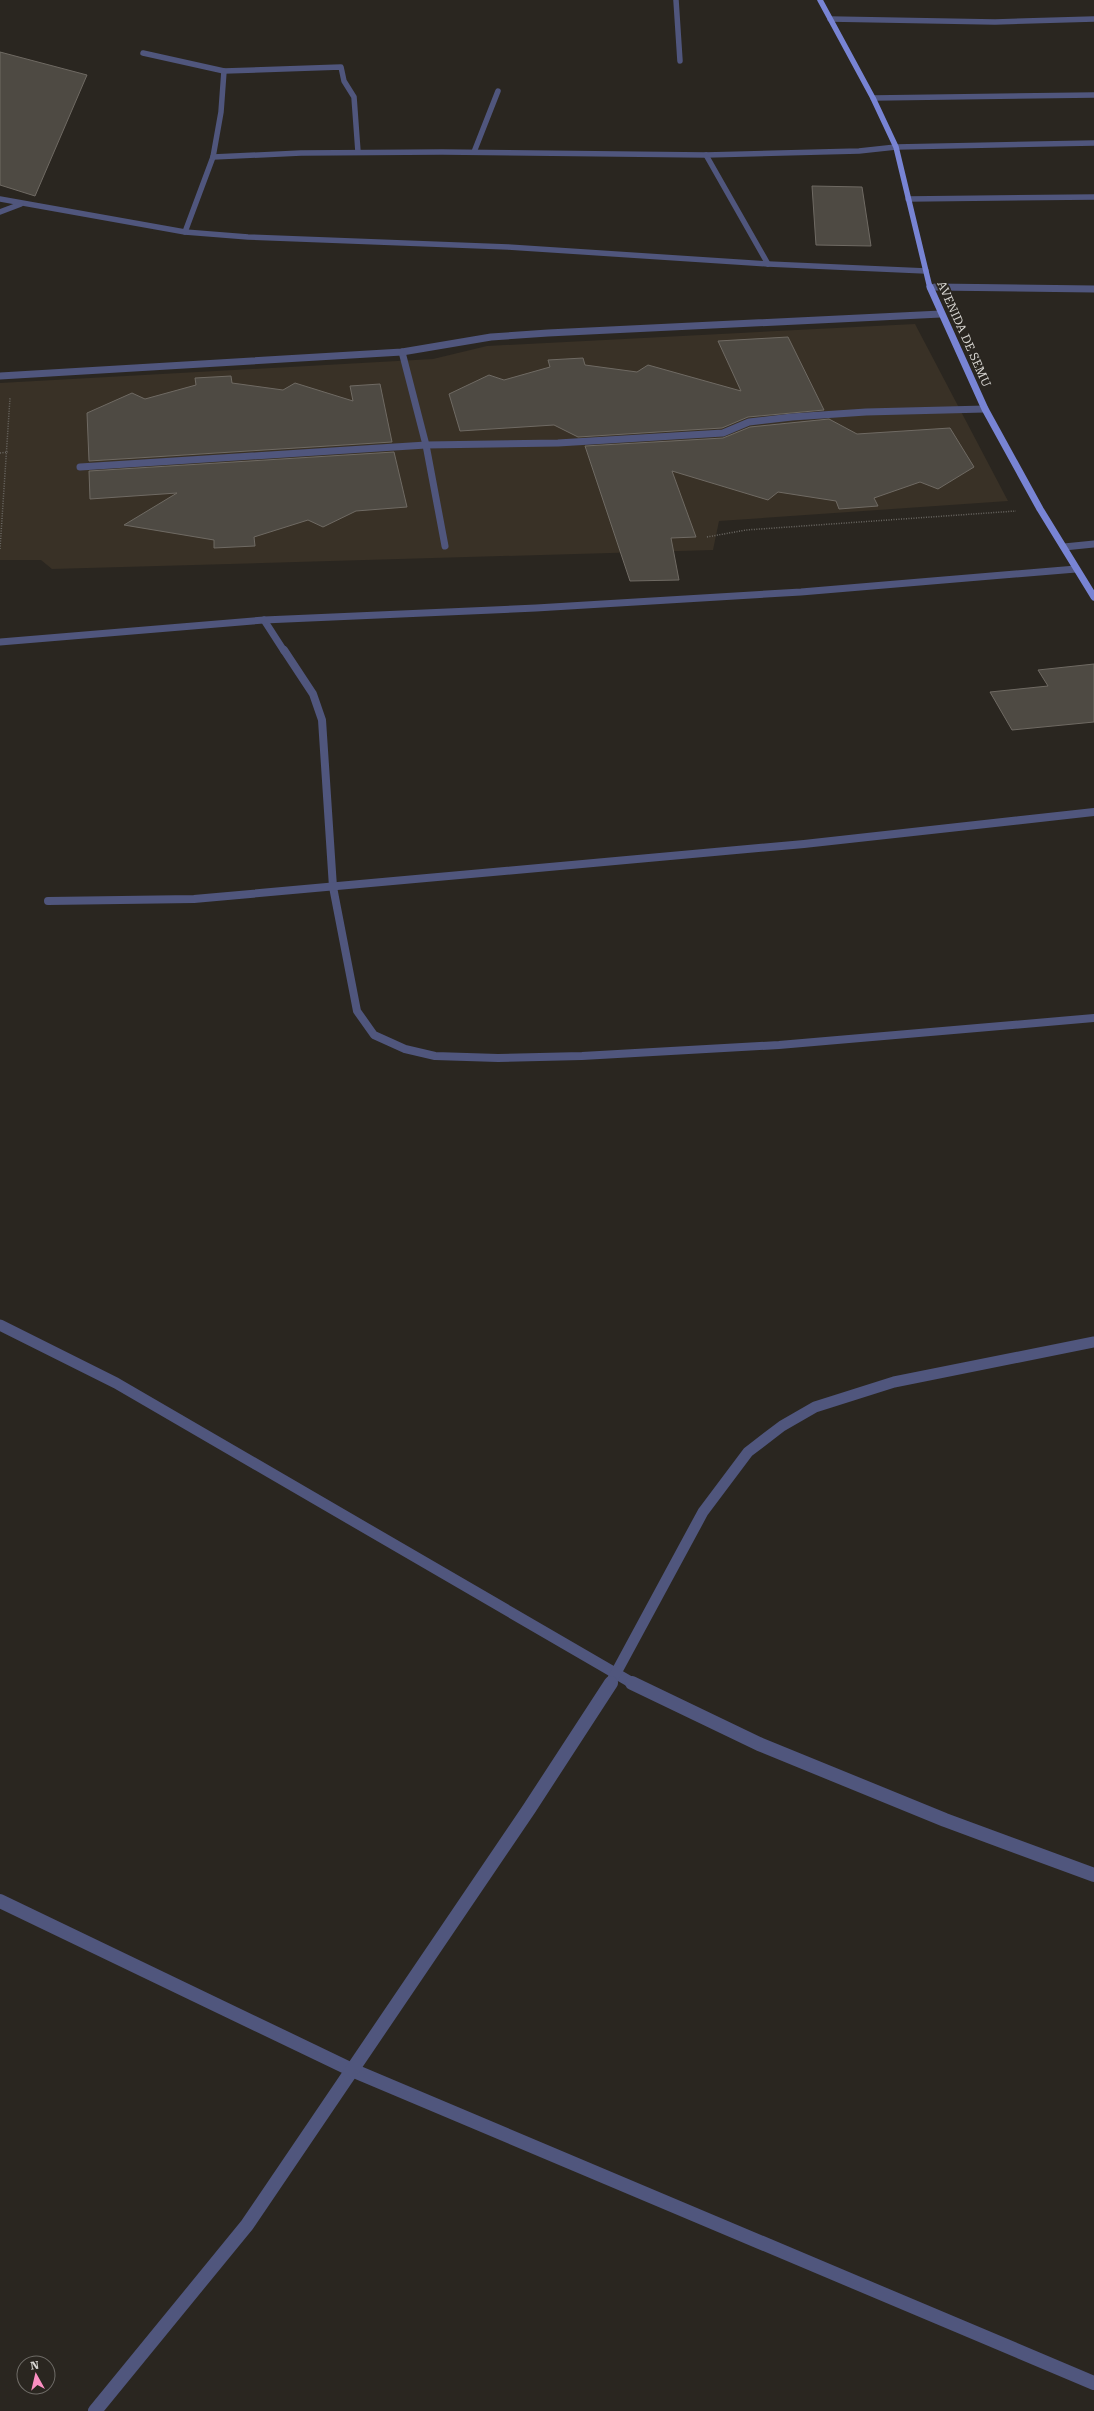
<svg xmlns="http://www.w3.org/2000/svg" width="1094" height="2411" font-family="'Roboto Serif',serif">
<rect width="100%" height="100%" fill="#2a2620"/>
<path fill="#393126" d="M915,324l93,177 -289,20 -6,29 -661,19 -11,-9h-41v-177l433,-24 54,-13z"/>
<g fill="#4e4a43" stroke="#6f6a63">
<path d="M0,52l87,23 -52,121 -35,-11z"/>
<path d="M812,186l50,1 9,59 -55,-1z"/>
<path d="M788,337l36,73 -76,7 -26,11 -144,9 -24,-12 -94,6 -11,-37 40,-19 15,5 46,-13 -2,-7 35,-2 2,7 52,7 11,-7 93,26 -23,-50z"/>
<path d="M231,376l1,7 51,7 12,-7 58,18 -3,-15 30,-2 12,58 -303,19 -2,-48 45,-20 13,6 51,-14 -1,-7z"/>
<path d="M829,419l28,15 93,-6 24,39 -36,22 -18,-7 -46,16 4,8 -39,3 -3,-8 -58,-9 -10,8 -96,-29 24,66 -25,1 8,42 -49,1 -45,-135 138,-8 27,-11z"/>
<path d="M394,452l13,55 -51,4 -33,16 -15,-7 -54,17 1,9 -41,2v-8l-90,-15 53,-32 -87,6 -1,-28z"/>
<path d="M1094,664v58l-82,8 -22,-38 58,-6 -10,-16z"/>
</g>
<g fill="none" stroke-linecap="round" stroke-linejoin="round">
<g stroke="#6c6964" stroke-width="1.5" stroke-dasharray="1 1.5" stroke-linecap="butt">
<path d="M0,453l8,-1"/>
<path d="M707,537l39,-7 270,-19"/>
<path d="M0,549l10,-151"/>
</g>
<g stroke="#50567d" stroke-width="5.5">
<path d="M676,0l4,61"/>
<path d="M830,19l165,3 99,-3"/>
<path d="M143,53l81,18 -3,41 -8,45 -28,75"/>
<path d="M224,71l117,-4 3,14 10,16 4,55"/>
<path d="M873,98l221,-3"/>
<path d="M474,152l24,-61"/>
<path d="M706,155l62,109"/>
<path d="M213,157l88,-4 141,-1 264,3 153,-4 37,-4 198,-4"/>
<path d="M0,199l185,33 63,5 260,10 260,17 158,7"/>
<path d="M908,199l186,-2"/>
<path d="M0,212l21,-8"/>
<path d="M930,287l87,1"/>
</g>
<g stroke="#50567d" stroke-width="7">
<path d="M935,287l159,2"/>
<path d="M402,352l24,93 19,101"/>
<path d="M0,376l402,-24 89,-15 57,-4 393,-19"/>
<path d="M80,467l346,-22 132,-2 165,-10 26,-11 43,-5 74,-5 119,-3"/>
<path d="M1064,547l30,-3"/>
<path d="M264,620l20,31"/>
<path d="M0,642l264,-22 272,-12 265,-16 275,-23"/>
</g>
<g stroke="#50567d" stroke-width="8">
<path d="M284,650l29,44 9,26 11,167 24,124 17,24 31,14 30,7 63,2 84,-2 197,-11 315,-27"/>
<path d="M48,901l146,-2 610,-55 290,-32"/>
</g>
<g stroke="#50567d" stroke-width="11">
<path d="M0,1325l116,58 518,301"/>
<path d="M610,1684l93,-172 45,-60 34,-26 33,-19 79,-25 200,-40"/>
</g>
<g stroke="#50567d" stroke-width="14">
<path d="M632,1683l127,61 186,76 149,55"/>
<path d="M0,1901l352,169 742,313"/>
<path d="M95,2411l152,-186 282,-416 82,-126"/>
</g>
<path stroke="#7884d4" stroke-width="5.5" d="M820,0l53,98 23,49 34,141"/>
<path stroke="#7884d4" stroke-width="7" d="M930,287l55,122 55,100 54,88"/>
</g>
<g text-anchor="middle" stroke-width="3.5" stroke-linejoin="round" paint-order="stroke">
<g font-size="12" fill="#d7d5d1" stroke="#2a2620">
<text transform="translate(964 334) rotate(66)" y="4">AVENIDA DE SEMU</text>
</g>
</g>
<g transform="translate(36 2375) rotate(352)"><circle r="19" fill="#2a2620" stroke="#6f6c67"/>
<path d="M0-3L7 15L0 10L-7 15Z" fill="#fc8fc2"/>
<text y="-6" font-size="11" font-weight="bold" text-anchor="middle" fill="#d7d5d1">N</text>
</g>
</svg>
